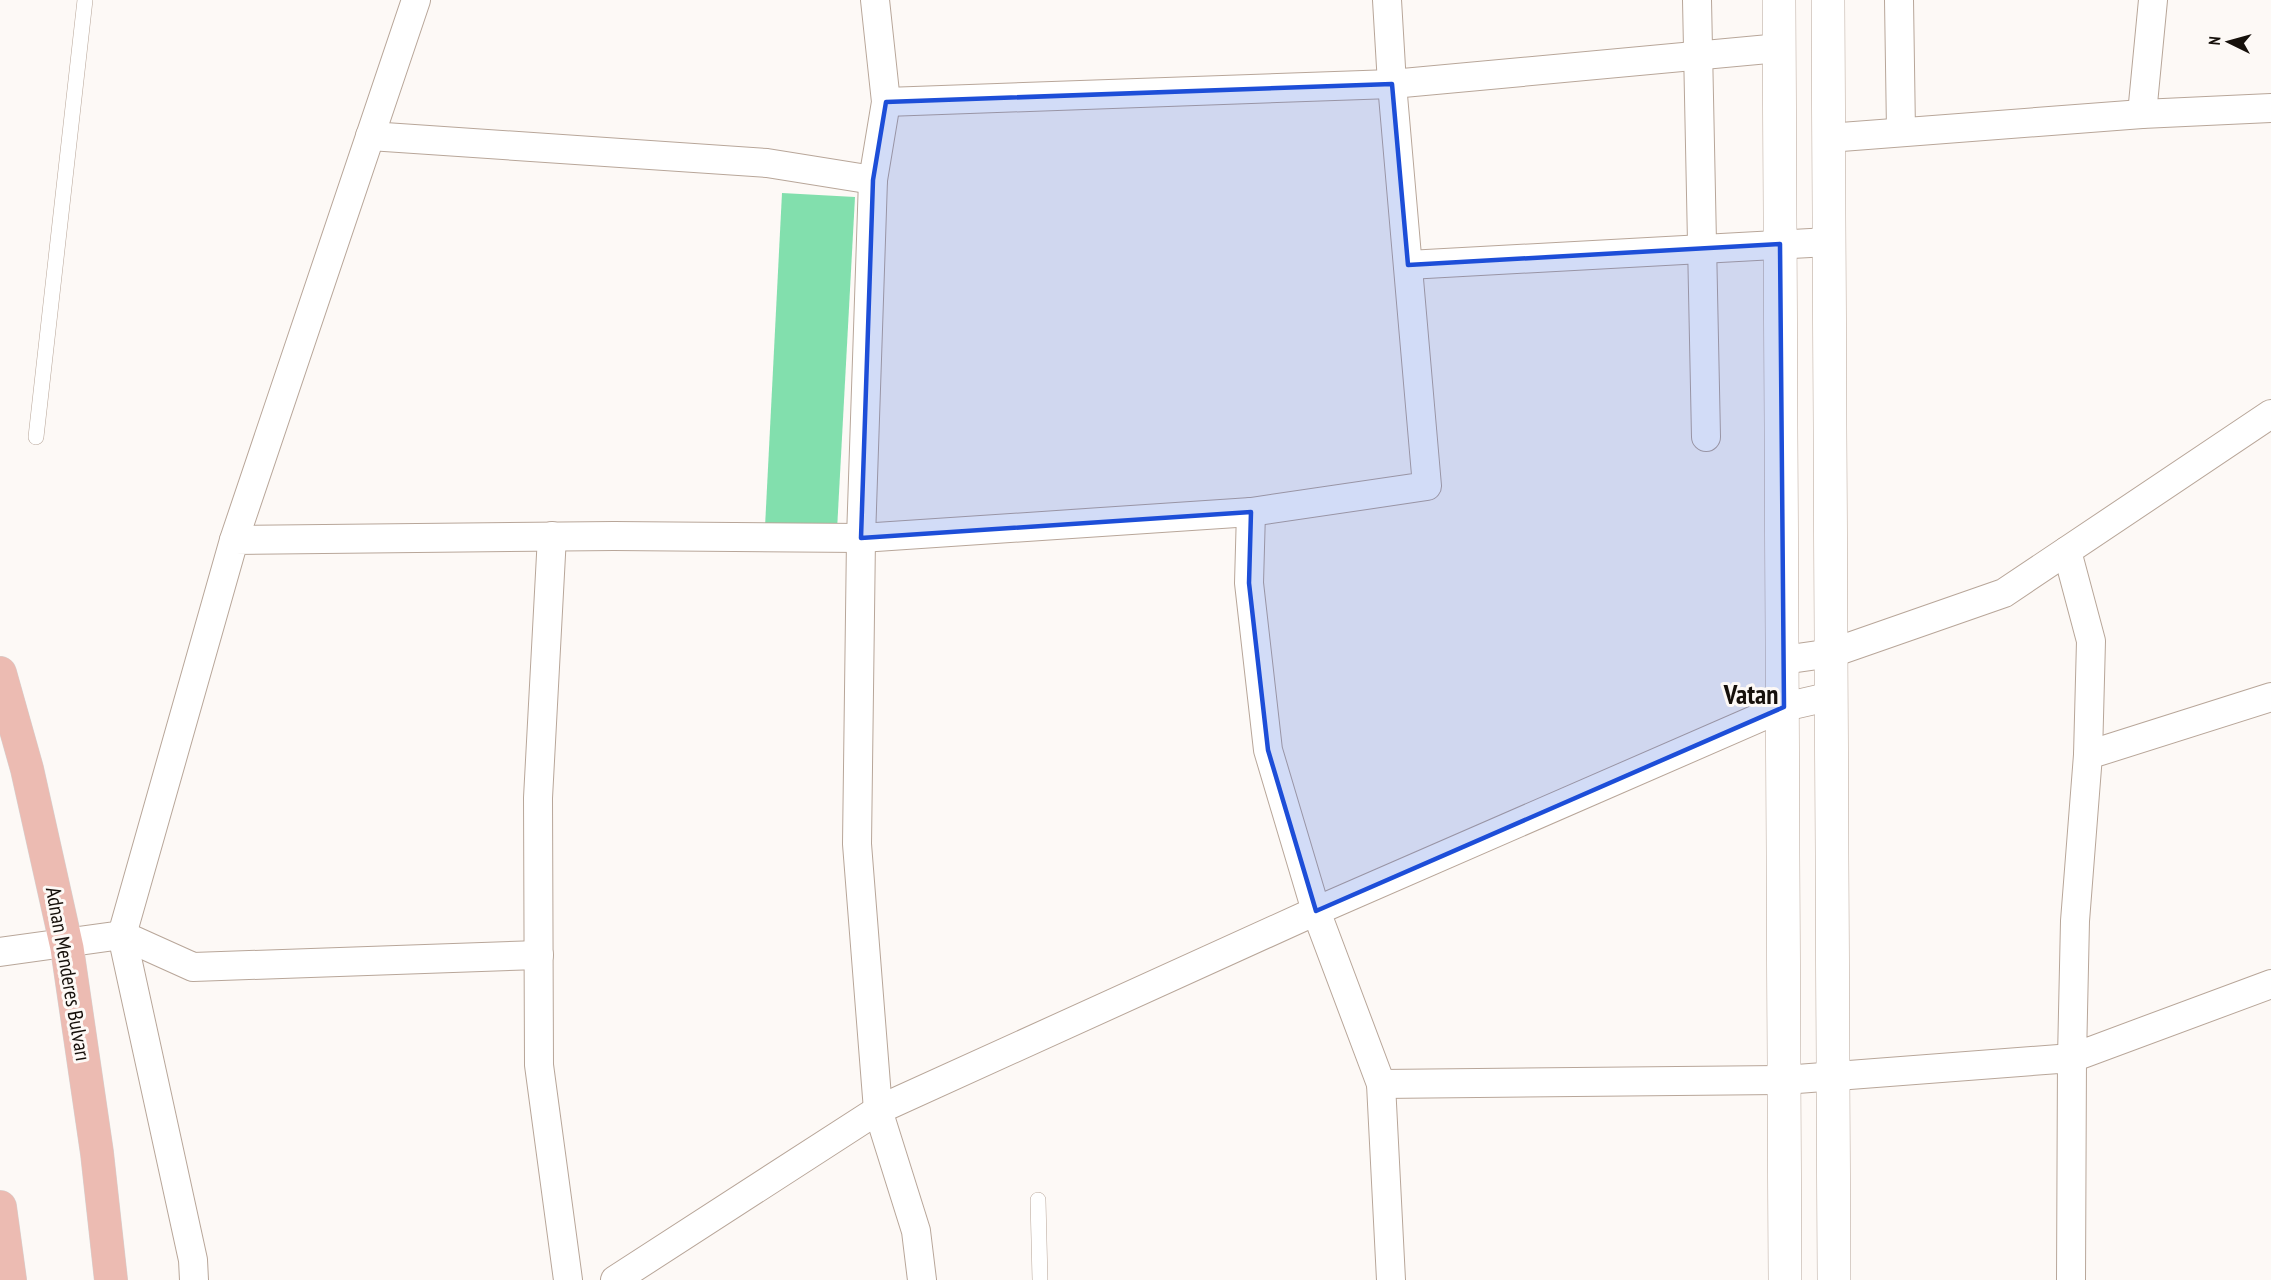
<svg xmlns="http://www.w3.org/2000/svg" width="2271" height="1280" font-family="'PT Sans Narrow',sans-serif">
<rect width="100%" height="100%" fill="#fdf9f6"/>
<path fill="#82dfad" d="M782,193l73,4 -18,333 -72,-3z"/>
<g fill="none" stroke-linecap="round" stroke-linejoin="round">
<g stroke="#b8a699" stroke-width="16">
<g id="lane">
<path d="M36,437l49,-437"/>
<path d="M1038,1200l2,80"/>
</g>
</g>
<g stroke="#b8a699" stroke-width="30">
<g id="street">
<path d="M875,0l11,102 -13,78 -12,358 -4,306 21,266 38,121 6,49"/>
<path d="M1697,0l9,437"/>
<path d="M1899,0l2,131"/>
<path d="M886,102l506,-18 388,-36"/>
<path d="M2142,114l11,-114"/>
<path d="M370,136l397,27 106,17"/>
<path d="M1828,138l314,-24 129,-6"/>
<path d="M1408,265l421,-23"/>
<path d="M1251,512l-2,71 19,167 48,161 65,173 10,196"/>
<path d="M552,536l-14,262 1,267 29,215"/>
<path d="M234,540l182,-540"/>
<path d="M2067,551l24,90 -3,114"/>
<path d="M1783,660l49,-7 172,-60 267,-179"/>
<path d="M2271,697l-183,58 -13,166 -3,137 199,-74"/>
<path d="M122,935l71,32 346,-12"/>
<path d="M122,935l71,325 1,20"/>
<path d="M0,952l122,-17 112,-395 380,-4 247,2 390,-26 176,-26 -35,-402 -5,-84"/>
<path d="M1381,1084l403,-4 288,-22 -1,222"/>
<path d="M615,1280l263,-170 438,-199 468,-204 48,-11"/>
</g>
</g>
<g stroke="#b8a699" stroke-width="34">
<g id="secondary">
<path d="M1779,0l6,1280"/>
<path d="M1828,0l6,1280"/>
</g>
</g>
<g stroke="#d5d4d3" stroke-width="34">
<g id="primary">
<path d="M0,673l27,96 40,179 30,205 14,127"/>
<path d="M0,1207l10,73"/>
</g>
</g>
<use href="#lane" stroke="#fff" stroke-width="15"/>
<use href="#street" stroke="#fff" stroke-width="28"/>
<use href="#secondary" stroke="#fff" stroke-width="33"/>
<use href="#primary" stroke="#ecbbb2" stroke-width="33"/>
</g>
<path fill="#1d4ed8" fill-opacity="0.2" stroke="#1d4ed8" stroke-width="4.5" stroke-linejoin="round" d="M1392,84l16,181 372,-21 4,463 -468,204 -48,-161 -19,-167 2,-71 -390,26 12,-358 13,-78z"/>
<g text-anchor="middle" stroke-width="6" stroke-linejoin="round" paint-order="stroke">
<g font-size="21" fill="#16100b" stroke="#fdf9f6">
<text transform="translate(68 974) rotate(80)" y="7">Adnan Menderes Bulvarı</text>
</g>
<g font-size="27" font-weight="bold" fill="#16100b" stroke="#fdf9f6">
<text x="1751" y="704">Vatan</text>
</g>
</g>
<g transform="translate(2229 42) rotate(275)" stroke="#fdf9f6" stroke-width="4.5" paint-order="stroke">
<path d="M0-4.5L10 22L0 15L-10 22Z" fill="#16100b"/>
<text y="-9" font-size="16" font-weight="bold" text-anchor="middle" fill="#16100b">N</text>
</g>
</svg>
